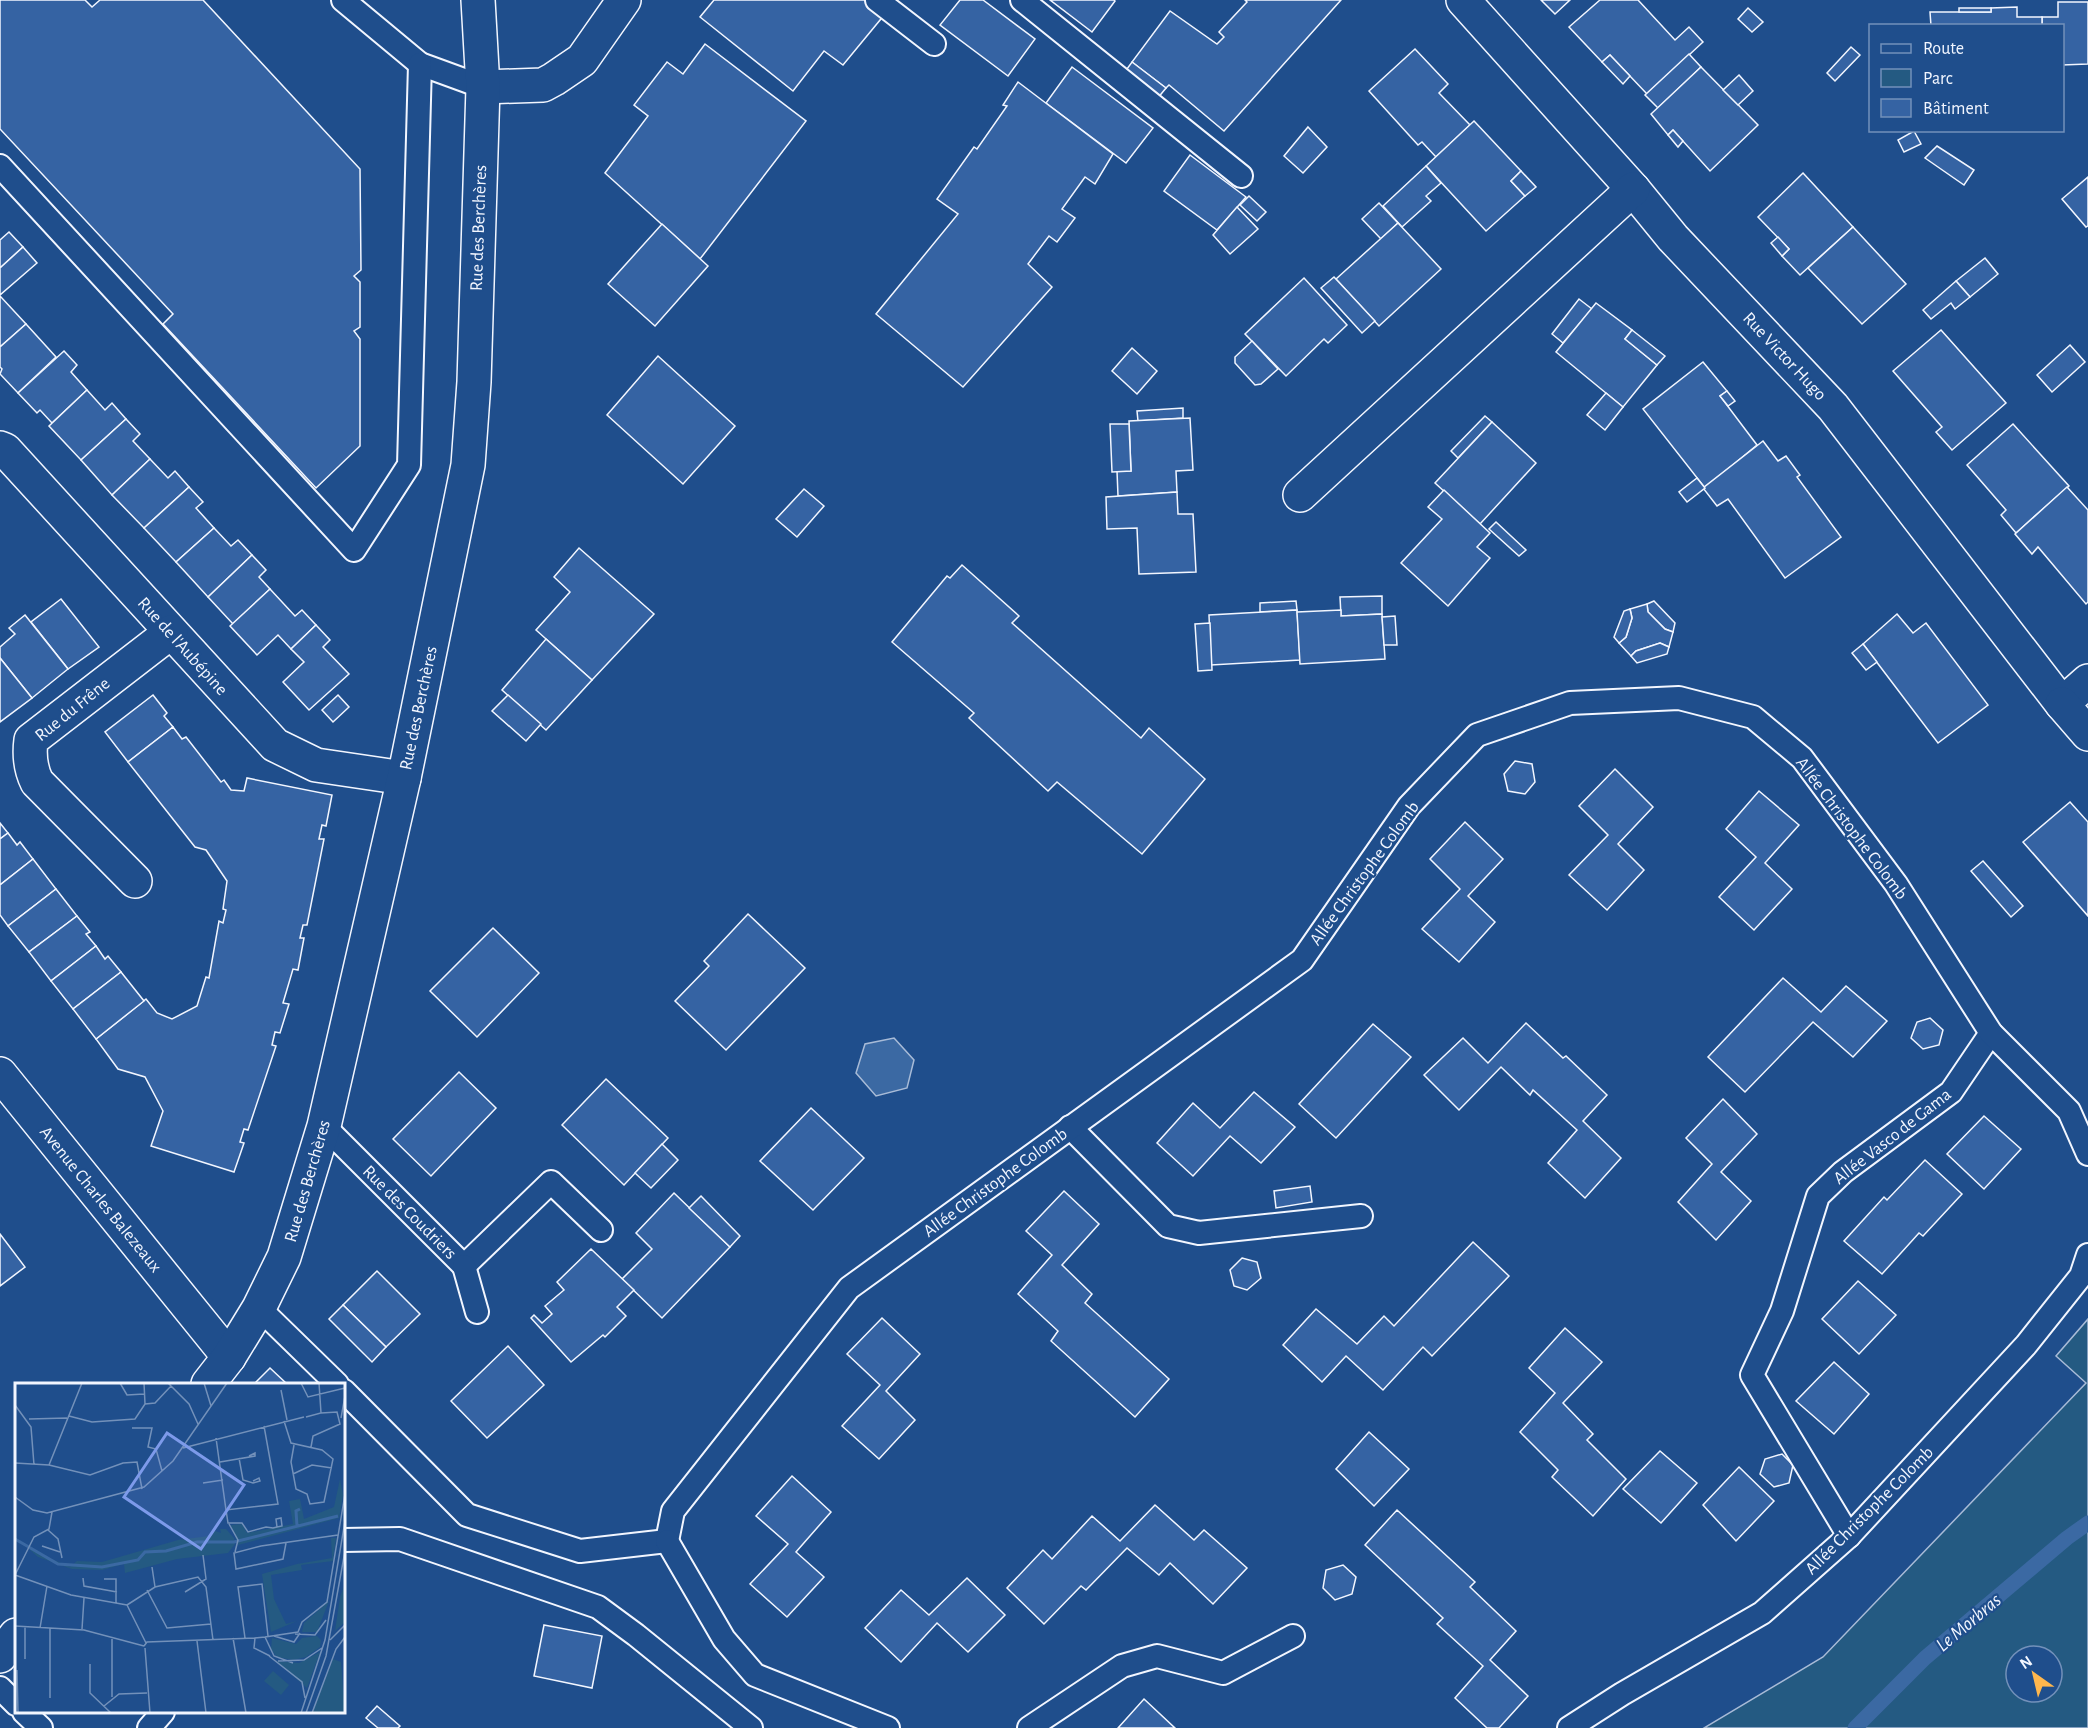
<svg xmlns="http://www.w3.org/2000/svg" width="2088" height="1728" font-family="'Alegreya Sans',sans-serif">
<rect width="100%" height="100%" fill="#1f4e8c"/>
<path fill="#245a82" stroke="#a8bbd7" stroke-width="1.5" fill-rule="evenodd" d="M2088,1319v409h-384l119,-71 263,-274 -30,-27zM2016,1656h36v36h-36z"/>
<path fill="#3b69a3" stroke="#a8bbd7" stroke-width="1.5" d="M894,1038l20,22 -7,28 -31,8 -20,-23 9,-29z"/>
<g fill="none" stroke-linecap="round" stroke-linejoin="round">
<path stroke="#3b69a3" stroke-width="15" d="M1855,1728l70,-70 142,-120 21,-15"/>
</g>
<g fill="#3563a3" stroke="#f2f6ff" stroke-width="1.5">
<path d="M0,0h85l7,7 8,-7h103l157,169 1,101 -7,6 6,6v45l-6,4 6,8v107l-44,42 -153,-164 10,-10 -173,-185z"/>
<path d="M714,0h153l18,14 -42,51 -19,-14 -31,40 -93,-74z"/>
<path d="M960,0h23l52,39 -27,37 -68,-51z"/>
<path d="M1050,0h64l1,1 -23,31z"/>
<path d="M1245,0h96l-117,131 -55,-46 -3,3 -34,-26 38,-51 47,33 7,-7 -5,-5 28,-30z"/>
<path d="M1541,0h29l-15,14z"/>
<path d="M1600,0h38l37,40 14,-13 14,15 -56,52 -37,-39 -8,7 -33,-35z"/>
<path d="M2058,2h30v62l-26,1v-39h-20v-9h16z"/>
<path d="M2017,7v10h25v9h-111l-1,-14h61v-4z"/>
<path d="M1748,8l15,14 -11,10 -14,-13z"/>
<rect x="1959" y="8" width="32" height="4"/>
<path d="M705,44l101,77 -106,138 -95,-86 43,-57 -14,-11 33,-43 16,12z"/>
<path d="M1851,47l9,8 -25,26 -8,-8z"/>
<path d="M1415,49l33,35 -9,9 31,32 -34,32 -14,-15 -4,3 -49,-54z"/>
<path d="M1689,54l12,13 -43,41 -13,-13z"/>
<path d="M1610,55l20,21 -7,8 -21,-22z"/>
<path d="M1132,62l34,26 -9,11 -33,-26z"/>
<path d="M1072,67l81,61 -27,35 -80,-60z"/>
<path d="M1701,67l57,58 -48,46 -37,-41 -5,5 -17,-21z"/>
<path d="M1739,75l14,16 -15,14 -15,-15z"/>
<path d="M1018,82l95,72 -18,30 -10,-7 -23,32 13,9 -18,24 -8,-6 -21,28 24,23 -89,100 -87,-73 82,-100 -21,-15 37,-52 3,2 30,-43 -4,-1z"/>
<path d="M1474,121l47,50 -10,10 14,15 -39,35 -60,-65z"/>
<path d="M1308,127l19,20 -24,26 -19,-17z"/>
<path d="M1673,130l10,11 -5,6 -10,-12z"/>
<path d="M1914,131l7,13 -17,8 -6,-12z"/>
<path d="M1937,146l37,24 -10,15 -39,-27z"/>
<path d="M1190,155l56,42 -29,33 -53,-39z"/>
<path d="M1426,166l15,17 -15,13 5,5 -29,26 -19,-21z"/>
<path d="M1521,171l15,16 -11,9 -14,-15z"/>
<path d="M1803,173l50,54 -53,48 -18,-19 7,-7 -31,-32z"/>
<path d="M2088,177v49l-2,1 -24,-28z"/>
<path d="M1249,196l17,16 -9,9 -17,-16z"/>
<path d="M1379,203l19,20 -17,16 -19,-20z"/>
<path d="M1237,207l21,22 -28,25 -17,-19z"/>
<path d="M1398,223l43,46 -62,57 -43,-47z"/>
<path d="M662,224l46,42 -53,60 -47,-42z"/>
<path d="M1853,227l53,57 -44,40 -54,-56z"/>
<path d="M9,232l14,15 -23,21v-28z"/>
<path d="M1778,237l11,12 -7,7 -11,-13z"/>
<path d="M23,247l14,16 -37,32v-27z"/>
<path d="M1985,258l13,16 -28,23 -14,-16z"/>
<path d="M1334,277l41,44 -13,12 -41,-45z"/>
<path d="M1304,278l43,47 -19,18 -4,-4 -38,37 -41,-42z"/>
<path d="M1956,281l14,16 -15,12 -4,-6 -20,16 -8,-9z"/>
<path d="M0,296l26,28 -26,23z"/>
<path d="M1579,299l13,10 -29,34 -11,-9z"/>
<path d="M1596,303l36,27 -7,9 32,26 -34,42 -67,-55z"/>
<path d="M26,324l30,33 -38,36 -18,-19 2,-5 -2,-2v-20z"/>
<path d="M1632,330l33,26 -8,9 -32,-26z"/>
<path d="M1941,330l65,73 -54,47 -16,-18 6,-5 -49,-56z"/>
<path d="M1252,341l26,28 -17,15 -6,1 -20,-22v-6z"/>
<path d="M2070,345l15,17 -33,30 -15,-17z"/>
<path d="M1132,348l25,23 -20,23 -25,-23z"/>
<path d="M64,351l13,14 -6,7 16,18 -35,33 -12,-13 -3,3 -19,-20z"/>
<path d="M658,356l77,70 -52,58 -76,-69z"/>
<path d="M1703,362l24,29 -7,5 37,49 -52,43 -62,-79z"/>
<path d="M87,390l18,20 7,-7 14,16 -45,41 -32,-34z"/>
<path d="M1727,391l8,10 -7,5 -8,-10z"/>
<path d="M1606,393l17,14 -18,23 -18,-15z"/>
<path d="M1183,408v10l-45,3 -1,-10z"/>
<path d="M1485,416l7,6 -34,36 -7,-7z"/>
<path d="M1190,418l3,52 -17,1 1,21 -59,4 -1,-25h14l-2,-50z"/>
<path d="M126,419l14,15 -7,7 17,18 -38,36 -31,-35z"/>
<path d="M1492,422l44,41 -56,61 -45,-41z"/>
<path d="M1110,424h19l2,47 -19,1z"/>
<path d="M2013,424l56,62 -53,47 -15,-18 5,-5 -39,-45z"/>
<path d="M1763,441l15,20 8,-5 14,19 -3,2 44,60 -56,41 -57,-79 -11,7 -14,-18z"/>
<path d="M150,459l18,19 7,-7 14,16 -45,41 -32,-33z"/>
<path d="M1697,478l8,10 -18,14 -8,-10z"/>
<path d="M189,487l14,15 -7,6 18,20 -38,34 -32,-34z"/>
<path d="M2067,487l21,23v92l-2,2 -48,-57 -6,7 -17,-20z"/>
<path d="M804,489l20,17 -27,31 -21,-18z"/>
<path d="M1444,490l46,43 -13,14 13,11 -42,48 -47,-43 41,-44 -14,-12z"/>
<path d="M1177,492l1,22h15l3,58 -57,2 -2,-46 -30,1 -1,-32z"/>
<path d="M1496,522l30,28 -7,6 -30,-27z"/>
<path d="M214,528l17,18 7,-6 14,15 -44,42 -32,-35z"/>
<path d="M579,548l75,66 -62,66 -56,-50 34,-38 -16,-15z"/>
<path d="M252,555l14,15 -7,7 11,12 -37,35 -25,-27z"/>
<path d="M962,565l57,51 -7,7 129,115 8,-10 56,51 -63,75 -85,-72 -9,9 -79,-73 5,-5 -82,-71 55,-66 3,2z"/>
<path d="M270,589l25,27 7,-6 14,15 -25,24 -13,-14 -21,20 -27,-29z"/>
<path d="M1382,596v18l-41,2 -1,-19z"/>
<path d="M61,599l38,48 -31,22 -37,-47z"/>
<path d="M1296,601l1,9 -37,2v-9z"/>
<path d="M1654,601l21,22 -2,9 -8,-3 -17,-17 -1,-8z"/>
<path d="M1647,604l1,8 17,17 8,3 -4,15 -9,-4 -24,8 -5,5 -12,-13 7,-6 6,-19 -2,-9z"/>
<path d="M1630,609l2,9 -6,19 -7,6 -5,-6 10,-26z"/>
<path d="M1297,610l3,50 -89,5 -2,-50z"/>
<path d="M1341,610v6l41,-2 3,45 -85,5 -3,-52z"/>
<path d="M1897,614l16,19 13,-10 62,82 -50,38 -75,-99z"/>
<path d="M25,615l43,54 -36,29 -32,-40v-11l15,-13 -6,-6z"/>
<path d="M1395,616l2,29h-13l-2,-28z"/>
<path d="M1210,623l2,47 -14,1 -3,-47z"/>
<path d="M316,625l14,15 -7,7 26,27 -40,36 -26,-28 21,-20 -13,-13z"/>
<path d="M546,639l46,41 -46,50 -44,-40z"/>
<path d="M1660,643l9,4 -2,7 -30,9 -6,-7 5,-5z"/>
<path d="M1863,644l14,18 -11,8 -14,-17z"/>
<path d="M0,658l32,40 -32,24z"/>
<path d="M153,695l14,18 -3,3 9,11 -45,35 -23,-30z"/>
<path d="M338,695l11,12 -16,15 -11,-12z"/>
<path d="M508,695l33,29 -15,17 -34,-30z"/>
<path d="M173,727l9,12 4,-2 35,45 3,-2 7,10 13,1 3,-13 85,17 -6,31 -4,-1 -3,14h5l-17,86h-4l-3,13h4l-6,32 -5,-1 -10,34 6,1 -9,29 -5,-1 -3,13 4,1 -28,84 -4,-1 -4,13 4,1 -10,29 -83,-26 12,-35 -18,-34 -27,-8 -22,-30 50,-40 11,14 15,6 25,-13 9,-29 3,1 10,-57 4,2 3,-13 -3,-1 4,-28 -21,-31 -11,-3 -67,-85z"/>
<path d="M1515,761l17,3 3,18 -10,12 -17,-3 -4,-17z"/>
<path d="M1615,769l38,38 -35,37 26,26 -37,40 -38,-35 39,-40 -29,-29z"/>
<path d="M1759,791l40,34 -34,38 27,26 -38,41 -35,-33 37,-40 -30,-28z"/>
<path d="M2070,802l18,20v94l-65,-74z"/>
<path d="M1465,822l38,37 -35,37 27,26 -36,40 -37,-33 38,-40 -30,-30z"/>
<path d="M0,823l8,10 -8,6z"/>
<path d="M8,833l9,12 3,-3 13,17 -33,26v-46z"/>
<path d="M33,859l23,30 -48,37 -8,-11v-30z"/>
<path d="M1983,861l40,45 -12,11 -40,-46z"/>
<path d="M56,889l21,27 -48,36 -21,-26z"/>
<path d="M748,914l57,54 -79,82 -51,-49 34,-35 -5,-5z"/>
<path d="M77,916l13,16 -4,2 10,12 -45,35 -22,-29z"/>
<path d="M493,928l46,45 -62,64 -47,-46z"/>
<path d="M96,946l9,13 3,-3 13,16 -48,37 -22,-28z"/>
<path d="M121,972l23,29 -48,38 -23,-30z"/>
<path d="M1783,978l38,34 25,-26 41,35 -34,36 -40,-35 -68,70 -37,-35z"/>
<path d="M1930,1018l13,12 -4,15 -16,4 -12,-11 6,-16z"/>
<path d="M1526,1023l37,35 3,-2 41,39 -24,26 38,37 -36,40 -37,-35 29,-33 -44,-40 -3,5 -29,-28 -42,43 -35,-35 39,-37 25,25z"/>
<path d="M1373,1024l38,33 -75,81 -37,-34z"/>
<path d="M459,1072l37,36 -65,68 -38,-37z"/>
<path d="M606,1079l62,59 -44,47 -62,-60z"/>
<path d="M1254,1092l41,35 -34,36 -31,-27 -37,40 -36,-33 36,-40 27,25z"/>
<path d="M1723,1099l34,35 -36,38 30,29 -35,39 -38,-38 34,-38 -26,-26z"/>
<path d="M811,1108l53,50 -51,52 -53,-49z"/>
<path d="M1984,1116l37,33 -37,40 -37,-35z"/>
<path d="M662,1144l16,16 -27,28 -16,-15z"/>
<path d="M1925,1160l37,34 -39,42 -4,-3 -37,41 -38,-33 40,-44 3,3z"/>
<path d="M1310,1186l2,16 -36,6 -2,-17z"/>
<path d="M1064,1191l35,33 -37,41 30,29 -7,9 84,76 -34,38 -84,-76 7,-10 -40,-37 34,-39 -26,-24z"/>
<path d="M674,1193l56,54 -68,71 -40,-39 30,-30 -16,-16z"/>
<path d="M701,1196l39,40 -10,11 -41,-39z"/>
<path d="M0,1234l25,33 -25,19z"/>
<path d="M1473,1242l36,34 -77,80 -9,-9 -40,43 -37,-34 -24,26 -39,-37 33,-36 41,35 27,-28 10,10z"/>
<path d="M591,1249l43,41 -17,17 9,9 -21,21 -2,-2 -32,27 -40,-44 3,-3 8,8 10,-9 -7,-8 19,-16 -7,-8z"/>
<path d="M1242,1258l15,4 4,16 -14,12 -13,-4 -4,-16z"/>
<path d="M377,1271l43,43 -34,33 -43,-42z"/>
<path d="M1858,1281l38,34 -37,39 -37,-35z"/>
<path d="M343,1305l43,42 -14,15 -43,-43z"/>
<path d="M882,1318l38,36 -34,37 29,29 -36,39 -37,-33 38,-41 -33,-31z"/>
<path d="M1565,1328l37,34 -39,41 30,31 -6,6 39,39 -33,37 -41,-39 6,-7 -38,-38 35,-39 -26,-25z"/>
<path d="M508,1346l36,39 -57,53 -36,-37z"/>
<path d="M1834,1362l35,32 -35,40 -38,-33z"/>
<path d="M270,1368l17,16h-33z"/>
<path d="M1369,1432l40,37 -35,37 -38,-37z"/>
<path d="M1660,1451l37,32 -36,40 -38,-34z"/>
<path d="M1782,1454l11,11 -4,18 -15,4 -14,-13 5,-15z"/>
<path d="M1739,1467l35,34 -38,40 -33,-36z"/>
<path d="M792,1476l39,36 -35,40 28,25 -37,40 -37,-33 38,-40 -32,-28z"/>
<path d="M1155,1505l39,35 10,-10 43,38 -34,36 -43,-41 -11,12 -32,-27 -41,42 -5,-4 -37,38 -37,-36 36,-38 9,9 40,-43 28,25z"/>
<path d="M1397,1510l78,72 -5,5 46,44 -26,29 38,36 -29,32h-12l-32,-30 28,-32 -46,-42 6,-6 -78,-73z"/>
<path d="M1343,1565l13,12 -4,17 -17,6 -12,-12 3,-18z"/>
<path d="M967,1578l38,37 -37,37 -31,-29 -36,39 -36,-34 36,-38 28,25z"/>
<path d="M544,1625l58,11 -10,52 -58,-12z"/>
<path d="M1144,1699l31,29h-57z"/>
<path d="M377,1706l23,20 -2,2h-20l-12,-10z"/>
</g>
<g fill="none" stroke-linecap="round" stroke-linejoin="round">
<g stroke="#f2f6ff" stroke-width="26">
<g id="service">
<path d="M343,0l77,64 63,23"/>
<path d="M877,0l57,44"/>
<path d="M1022,0l219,176"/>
<path d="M0,166l354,384 55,-85 11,-401"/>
<path d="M324,1126l140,140 87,-84 50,48"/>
<path d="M1070,1127l98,99 31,7 162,-17"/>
<path d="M464,1266l13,46"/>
<path d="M259,1308l78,76"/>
<path d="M344,1391l123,124 113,36 87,-10"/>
<path d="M1849,1536l-97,-161 30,-64 36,-115 25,-24 108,-80 40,-59"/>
<path d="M344,1540l56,-1 198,68 38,28 115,93"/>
<path d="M667,1541l6,-30 176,-223 453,-328 107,-154 68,-71 93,-32 109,-5 74,19 49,41 94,126 95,149 78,78 19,43"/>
<path d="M667,1541l57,98 31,36 133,53"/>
<path d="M0,1688l16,16"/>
<path d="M24,1712l17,16"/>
<path d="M149,1728l14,-16"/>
<path d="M1029,1728l93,-62 35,-10 66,17 70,-37"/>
<path d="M1569,1728l53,-34 140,-81 87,-77 177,-191 55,-69 7,-21"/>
</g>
</g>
<g stroke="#f2f6ff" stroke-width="36">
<g id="minor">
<path d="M1463,0l170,189 40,49 160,169 229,297 26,-23"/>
<path d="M483,87l60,-2 11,-6 28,-19 42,-60"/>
<path d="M0,448l5,2 270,295 41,20 88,13"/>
<path d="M1300,495l333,-306"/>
<path d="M2062,704l26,30"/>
<path d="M135,881l-98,-99c-7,-14 -8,-27 -6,-42l140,-108"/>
<path d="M0,1074l229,283"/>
</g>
</g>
<g stroke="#f2f6ff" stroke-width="36">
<g id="tertiary">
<path d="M208,1384l21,-27 30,-49 25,-51 40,-131 80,-348 64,-313 6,-83 9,-295 -5,-87"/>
<path d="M0,1656l16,-21"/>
</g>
</g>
<use href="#service" stroke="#1f4e8c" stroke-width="22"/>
<use href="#minor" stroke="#1f4e8c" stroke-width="33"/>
<use href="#tertiary" stroke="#1f4e8c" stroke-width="33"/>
</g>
<g text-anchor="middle" stroke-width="4.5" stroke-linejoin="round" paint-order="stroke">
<g font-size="18" fill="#f2f6ff" stroke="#1f4e8c">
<text transform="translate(478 228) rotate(-88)" y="6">Rue des Berchères</text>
<text transform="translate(1785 356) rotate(47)" y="6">Rue Victor Hugo</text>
<text transform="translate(183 646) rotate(48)" y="6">Rue de l'Aubépine</text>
<text transform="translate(418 708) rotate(-78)" y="6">Rue des Berchères</text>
<text transform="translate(72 709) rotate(-39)" y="6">Rue du Frêne</text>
<text transform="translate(1852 828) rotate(53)" y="6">Allée Christophe Colomb</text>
<text transform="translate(1364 873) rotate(-54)" y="6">Allée Christophe Colomb</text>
<text transform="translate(1892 1136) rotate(-38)" y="6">Allée Vasco de Gama</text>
<text transform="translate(307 1181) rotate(-74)" y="6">Rue des Berchères</text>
<text transform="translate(995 1182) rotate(-36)" y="6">Allée Christophe Colomb</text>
<text transform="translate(101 1199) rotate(51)" y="6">Avenue Charles Balezeaux</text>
<text transform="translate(410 1212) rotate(45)" y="6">Rue des Coudriers</text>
<text transform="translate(1869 1510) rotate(-45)" y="6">Allée Christophe Colomb</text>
</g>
<g font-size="20" font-style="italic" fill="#f2f6ff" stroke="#1f4e8c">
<text transform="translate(1968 1622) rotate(-40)" y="7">Le Morbras</text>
</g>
</g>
<g transform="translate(15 1383)">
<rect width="330" height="330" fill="#1f4e8c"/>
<path d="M325,96l3,16 -4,23 -101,27 -7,-20 11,-1 5,9 46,-9 -4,-23 11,-2 4,20 30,-12zM205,146h6l8,9 1,6 -7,9 -51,6 -52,14 -1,-9 -22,6 -30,-1 -34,-12 -9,-8 41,18 7,-6 25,1 76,-22 31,-4 6,-5 6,2zM316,155h5l-3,23 -32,4 1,5 -31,5 3,24 12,25 11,-3 -26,11 -9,-58 35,-10 35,-6zM330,201v38l-10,9 5,-34zM314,218l-12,31h-15l2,-9zM302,253l4,4 -1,7 -14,10 -13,3 -16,-3 -6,-8 1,-11 24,6 6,-6zM305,269l-13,36 -31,-27 23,2zM318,276l8,3 4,51h-33zM258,288l16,14 -8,10 -17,-14z" fill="#245a82"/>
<path fill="none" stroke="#3b69a3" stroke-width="3" d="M282,143l-1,-15 4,-2M0,156l43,25 44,3 36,-7 7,-8 21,-1 31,-9h37l104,-26"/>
<path fill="none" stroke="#7391ba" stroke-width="1.5" d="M105,0l7,12 17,-1M129,0l1,21M153,0l21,21 9,20M189,0l7,23M286,0l7,14 37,-9M266,7l6,30M130,21l10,-1 16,-17M0,22l16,22 3,38M54,33l23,6 43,-3 10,-15M291,34l15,-4 -2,-30M326,35l4,-22M14,36l38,-1M269,38l7,22 31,7 11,9 -9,43 -14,2 -3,-10 -11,-5 -5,-27 3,-17M117,45h20l-4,19 8,2 6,22M201,55l10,72 52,-6 -14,-78M296,64l2,-11 27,-12 -3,-12 -16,1M168,65l121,-31M224,75l4,22 10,3 7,-2 -1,-3 -6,3M205,79l35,-6v-3l-6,3M0,80l34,2 41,10 33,-12 14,-1 5,27M34,82l33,-82M278,91l19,-9 20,3M188,100l20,-3M0,114l18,13 14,3 97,-26 29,-26 54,-78M211,127l2,13h14l6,9 18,-5 7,1 4,-1 5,-1 -1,-8 -5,1 1,8M214,141l9,16 -3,12M33,147l10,9 4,19M271,160l-3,16 -47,10 -2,-16 27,-7 77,-11M27,163l18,6M137,184l3,20M0,192l56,20 56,10M0,192l19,-38 15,-8 3,-17M68,195l1,8 33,6M89,196h12v24M132,207l20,38 44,-4M170,209l21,-13 -3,-24M112,222l28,-18 43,-10 8,10 7,53M112,222l19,38M0,243l69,4 60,16M10,244v32M25,245l7,-42M35,245v70M67,246l2,-31M280,251l20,1 11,-15M259,253l20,6 6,-9M250,254l33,-5 4,-10 25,-20 18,-108M218,255l13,75M230,255l-7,-51 24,-3 6,52M97,256v58M315,257l15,-15M182,258l9,72M129,263l3,-4 108,-4M130,265l5,65M254,273l33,26 3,16M255,273l-16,-8 1,-10 10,-1 9,19 19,7M263,278l26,-1 18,-12M75,281v29l21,20M2,287l1,43M89,323l15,-12 28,-1M286,330l24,-73 20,-119M291,330l20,-57 19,-105M297,330l24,-64 9,-12"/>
<path fill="#7d9aea" fill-opacity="0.15" stroke="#7d9aea" stroke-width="3" d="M152,50l77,52 -43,64 -77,-52z"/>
<rect width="330" height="330" fill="none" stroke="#f2f6ff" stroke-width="3"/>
</g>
<rect x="1869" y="24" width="195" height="108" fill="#1f4e8c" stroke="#7391ba" stroke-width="1.5"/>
<rect x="1881" y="44" width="30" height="9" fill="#1f4e8c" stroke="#7391ba" stroke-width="1.5"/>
<text x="1923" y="54" font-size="18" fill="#f2f6ff">Route</text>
<rect x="1881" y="69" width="30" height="18" fill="#245a82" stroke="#7391ba" stroke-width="1.5"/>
<text x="1923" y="84" font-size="18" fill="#f2f6ff">Parc</text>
<rect x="1881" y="99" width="30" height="18" fill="#3563a3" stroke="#7391ba" stroke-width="1.5"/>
<text x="1923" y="114" font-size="18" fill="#f2f6ff">Bâtiment</text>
<g transform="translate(2034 1674) rotate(326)"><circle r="28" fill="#1f4e8c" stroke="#7391ba" stroke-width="1.5"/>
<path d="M0-4.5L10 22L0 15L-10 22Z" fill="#ffb74d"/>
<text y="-9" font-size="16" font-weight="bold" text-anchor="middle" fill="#f2f6ff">N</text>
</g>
</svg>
